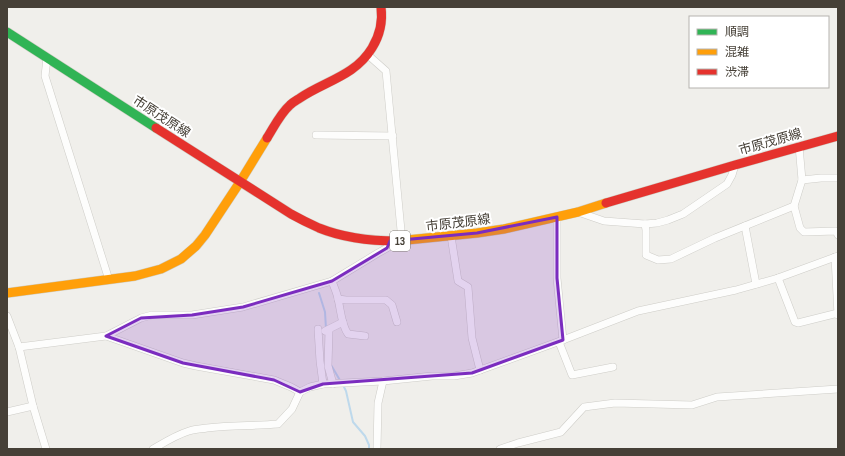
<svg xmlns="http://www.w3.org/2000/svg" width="845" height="456" font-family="'Sofia Sans Condensed','Noto Sans JP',sans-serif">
<rect width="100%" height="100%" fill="#f0efeb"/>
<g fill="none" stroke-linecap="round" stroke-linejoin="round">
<g stroke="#bed9ec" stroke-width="2">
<path d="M319,293l6,19 1,17"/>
<path d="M331,365l10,17"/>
<path d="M343,385l3,6 7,31 12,14 4,9v4"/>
</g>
<g stroke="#cecdc8" stroke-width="8">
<g id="street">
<path d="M368,55l18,16 16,170"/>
<path d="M47,58l-2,18 64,204"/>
<path d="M316,135l77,1"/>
<path d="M802,180l19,-2h17"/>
<path d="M794,206l6,22 4,4 32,-1 2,4"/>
<path d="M578,212l26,9 41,3 12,-1 11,-3 15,-6 44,-30 5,-9 3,-10"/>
<path d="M557,217v61l6,62"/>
<path d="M645,224l1,6v25l12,5 13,-1 44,-21 79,-32 8,-26 -3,-34"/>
<path d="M745,226l11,58"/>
<path d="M451,236l7,45 10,6 4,51 8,32"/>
<path d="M835,257l3,58"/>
<path d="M778,278l17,44 3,1 40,-10"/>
<path d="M332,281c2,6 5,12 6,18 3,12 3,25 10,35l17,2"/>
<path d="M338,299l8,1h40l6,5 5,17"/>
<path d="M7,316l12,31 14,59 13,43"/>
<path d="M318,329l2,32 3,23"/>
<path d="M329,330l-1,36 5,18"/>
<path d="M325,331l18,-9"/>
<path d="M106,336l77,27 13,3 78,14 17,7 9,5"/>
<path d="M559,342l13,33 41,-8"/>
<path d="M19,347l87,-11 35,-18 11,-3h40l51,-8 89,-26 46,-28 9,-5 3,-7"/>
<path d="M7,412l26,-6"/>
<path d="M153,449c12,-7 23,-14 36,-18 6,-2 12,-2 18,-3 24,-3 47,-2 71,-4l14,-15 8,-17 10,-5 13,-3 60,-3 49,-5h22l18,-3 91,-33 75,-29 98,-21 42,-12 60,-22"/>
<path d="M377,449l1,-46 5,-22"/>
<path d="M500,449l18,-6 43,-11 23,-25 31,-4 77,2 25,-8 121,-8"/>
</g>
</g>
<g stroke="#ceccc2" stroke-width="10">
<path id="fast" d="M7,32l149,96"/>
</g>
<g stroke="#ceccc2" stroke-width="10">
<g id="slow">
<path d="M397,241l80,-8 27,-4 74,-17 28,-9"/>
<path d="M7,293l128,-17 26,-7 20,-10 15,-13 9,-11 35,-53 27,-44"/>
</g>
</g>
<g stroke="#ceccc2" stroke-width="10">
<g id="jam">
<path d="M156,128l135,86c9,5 19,10 28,14 25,10 52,13 78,13"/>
<path d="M267,138c7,-11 13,-24 23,-33 3,-3 7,-5 10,-7 25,-17 55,-22 72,-50 8,-13 11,-26 9,-41"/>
<path d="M606,203l129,-38 103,-29"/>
</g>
</g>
<use href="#street" stroke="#fdfdfc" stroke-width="7"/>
<use href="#fast" stroke="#30b455" stroke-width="9"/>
<use href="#slow" stroke="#ff9f0a" stroke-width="9"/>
<use href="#jam" stroke="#e5322d" stroke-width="9"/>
</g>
<path fill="#7b2cbf" fill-opacity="0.2" stroke="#7b2cbf" stroke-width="3" stroke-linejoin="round" d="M557,217v61l6,62 -91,33 -149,11 -23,8 -26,-12 -91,-17 -77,-27 35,-18 51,-3 51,-8 89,-26 55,-33 3,-7 87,-8z"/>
<g text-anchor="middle" stroke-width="4" stroke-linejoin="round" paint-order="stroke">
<rect fill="#fff" stroke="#7e7973" stroke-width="1" x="390" y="231" width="20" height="20" rx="3"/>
<g font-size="12" font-weight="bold" fill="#464037">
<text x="400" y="245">13</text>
</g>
<g font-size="13" fill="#464037" stroke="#fff">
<text transform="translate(162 116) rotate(33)" y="5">市原茂原線</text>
<text transform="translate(770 141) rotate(-16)" y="5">市原茂原線</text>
<text transform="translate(458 222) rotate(-7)" y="5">市原茂原線</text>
</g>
</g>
<rect width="845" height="456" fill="none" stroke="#464037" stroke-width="16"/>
<rect x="689" y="16" width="140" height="72" fill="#ffffff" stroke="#b5b3af"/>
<rect x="697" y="29" width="20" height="6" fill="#30b455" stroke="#b5b3af"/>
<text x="725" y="36" font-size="12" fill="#464037">順調</text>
<rect x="697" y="49" width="20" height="6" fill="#ff9f0a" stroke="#b5b3af"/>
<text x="725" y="56" font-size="12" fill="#464037">混雑</text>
<rect x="697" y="69" width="20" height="6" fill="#e5322d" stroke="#b5b3af"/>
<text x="725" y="76" font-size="12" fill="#464037">渋滞</text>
</svg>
